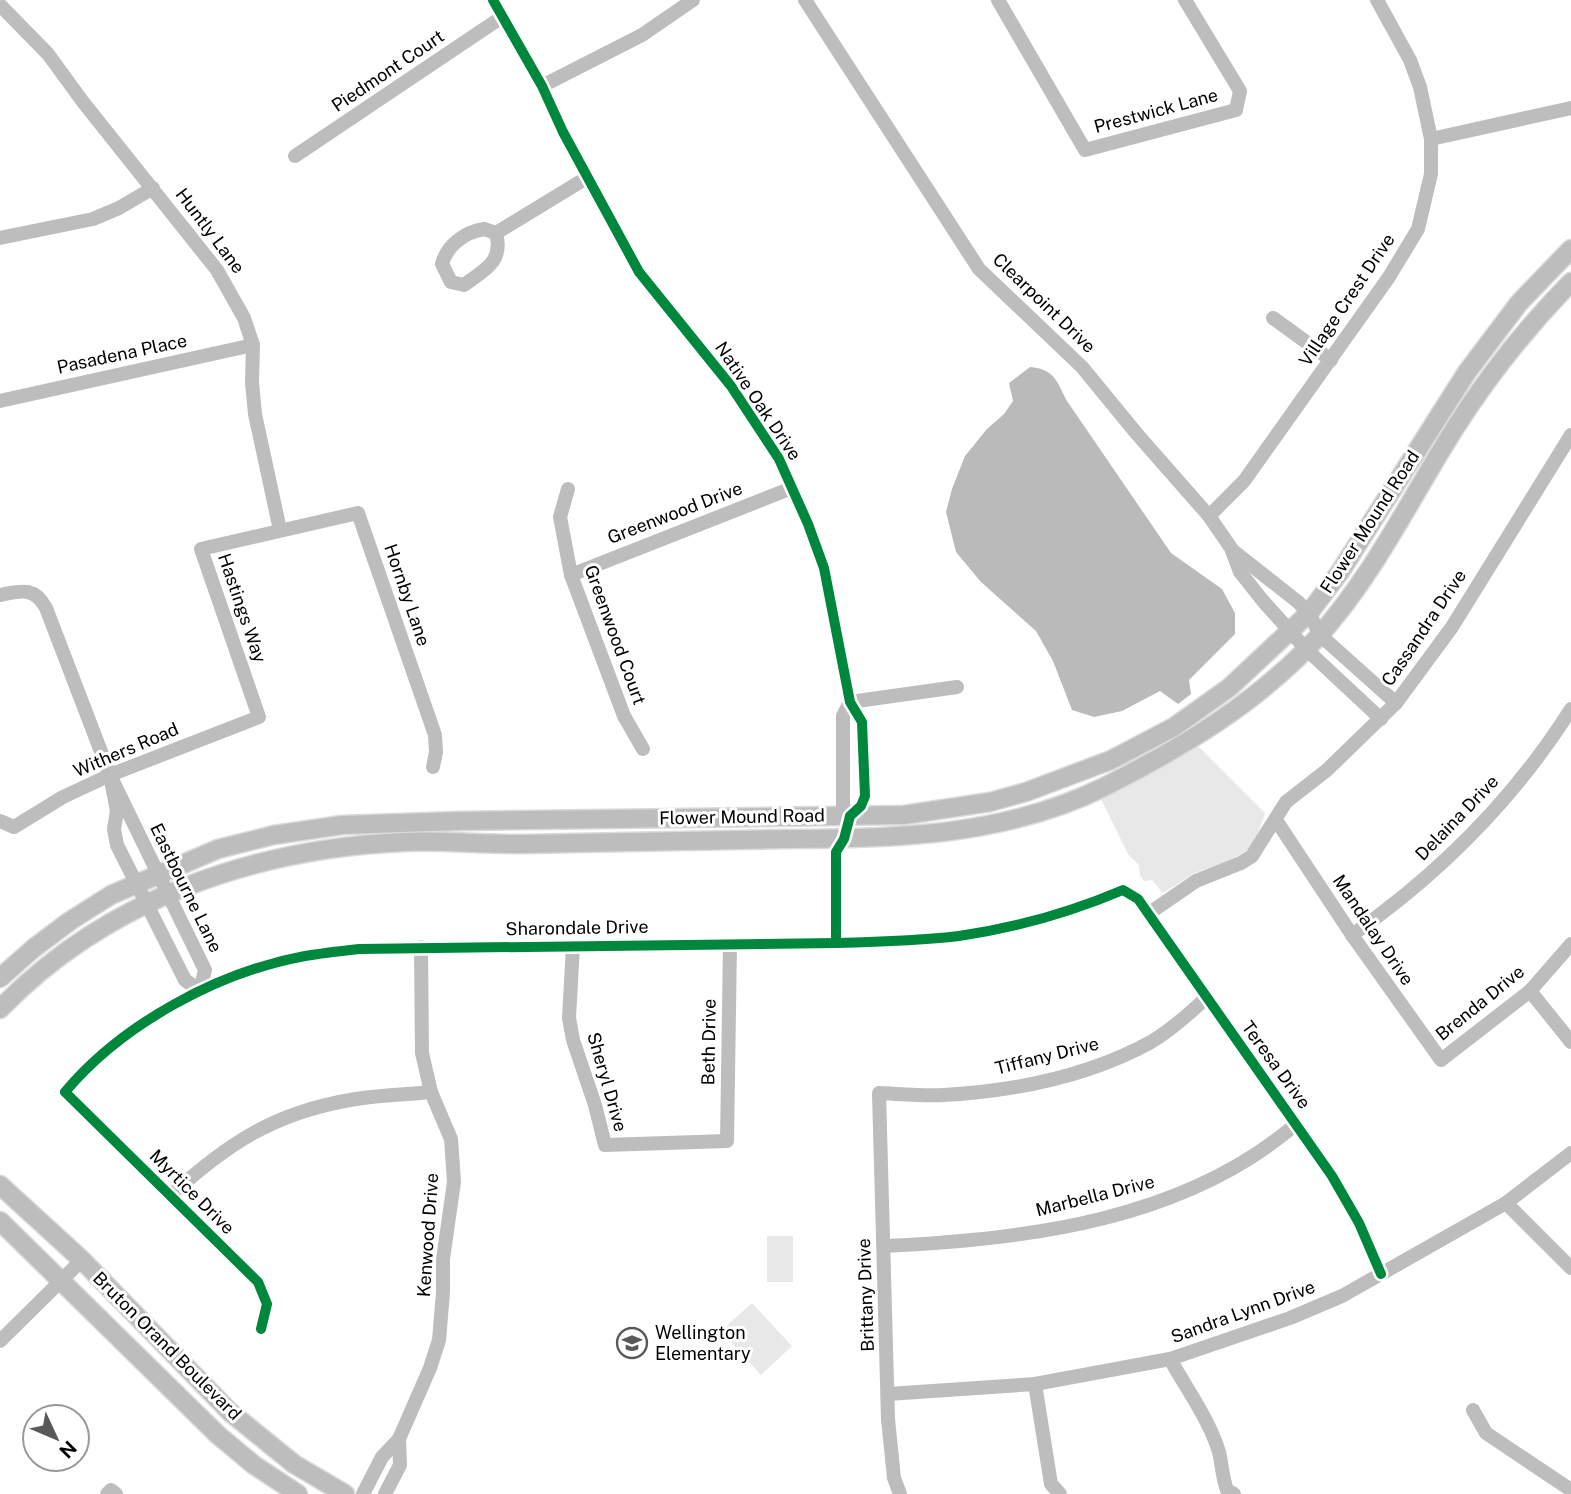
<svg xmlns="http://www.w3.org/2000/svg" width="1571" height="1494" font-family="'Public Sans',sans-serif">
<rect width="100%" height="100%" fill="#fff"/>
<g fill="#e8e8e8">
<path d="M1197,745l68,68 -11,33 -23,14 -36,13 -32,20 -11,-13 -8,1 -4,-6 -1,-10 -11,-11 -27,-55 56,-29z"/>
<rect x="767" y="1236" width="26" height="46"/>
<path d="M752,1303l40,43 -31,29 -40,-44z"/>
</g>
<path fill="#bababa" d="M1030,367c25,2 27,15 37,34l104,152 51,36 13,24v21l-46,46 2,14 -13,10 -18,-13 -38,20 -28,6 -22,-7 -19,-49 -17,-30 -55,-49 -25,-30 -10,-40 6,-23 13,-33 22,-27 17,-15 9,-13 -4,-18z"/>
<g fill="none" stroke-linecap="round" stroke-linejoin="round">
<g stroke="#dbdbdb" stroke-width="21">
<g id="major">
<path d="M0,978l34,-30 36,-27 41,-26 107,-46 56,-14 68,-10 117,-4 445,-6 86,-13 36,-10 85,-32 63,-33 56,-40 79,-74 31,-41 127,-200 52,-69 52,-54"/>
<path d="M0,1009c106,-110 254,-160 403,-167 41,-2 81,3 121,2 88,-1 174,-4 262,-5 108,0 219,-3 318,-52 79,-40 153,-84 213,-149 57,-63 93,-139 138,-210 33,-52 73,-102 116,-146"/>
<path d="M0,1185l82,75 148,152 64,52 51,30"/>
<path d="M0,1221l218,214 36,30 44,29"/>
</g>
</g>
<g stroke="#bdbdbd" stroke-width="14">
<path d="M493,0l49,86 21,46 76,140 92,114 48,73 29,65 16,44 26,134 12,20 3,74 -4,10 -11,10 -6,23 -8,13v91"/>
<path d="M805,0l174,269 103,98 55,67 72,82 22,32 9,24 23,29 43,48 75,70"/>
<path d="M998,0l87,150 151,-40 4,-19 -55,-91"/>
<path d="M0,5l48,49 35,48 134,168 27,48 9,27 -1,37 3,32 25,116"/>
<path d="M542,86l100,-51 51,-35"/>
<path d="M1431,139l140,-31"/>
<path d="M295,156l207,-139"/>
<path d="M484,229l12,4c8,29 -12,37 -32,52l-13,-3 -9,-18c5,-19 23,-32 42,-35z"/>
<path d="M496,233l92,-56"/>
<path d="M0,238l93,-19 26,-11 34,-20"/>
<path d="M1273,318l58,42"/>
<path d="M0,401l253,-56"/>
<path d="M568,489l-8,28 11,58 53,141 19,33"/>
<path d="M1209,516l35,-35 145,-204 29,-48 13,-55v-35l-11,-52 -10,-27 -33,-60"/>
<path d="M1232,550l66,52 11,11 11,22 76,68"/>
<path d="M571,575l221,-87"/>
<path d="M0,595c21,-4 34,-9 46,13l64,167 95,195 -5,21 -15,-11 -68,-135 -3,-16 3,-18 -7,-36"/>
<path d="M850,702l-7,14v90l7,10"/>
<path d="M850,702l107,-15"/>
<path d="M1276,820l76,115 89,125 89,-69 41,-47"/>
<path d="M0,821l14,6 49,-30 47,-22 149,-58 -58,-168 157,-36 77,222 1,17 -3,15"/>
<path d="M1148,914l48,-33 45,-18 11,-7 34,-54 41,-32 69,-67 56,-76 119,-192"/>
<path d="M1352,935c87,-61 162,-136 219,-226"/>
<path d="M573,946l-4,72 4,22 22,65 10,40 122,-4 3,-197"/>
<path d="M1530,991l41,51"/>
<path d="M171,1195c56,-51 103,-82 179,-95 27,-5 54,-5 81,-8"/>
<path d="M1506,1203l65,65"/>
<path d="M884,1246c142,-6 301,-26 412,-122"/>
<path d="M261,1329l6,-25 -9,-22 -193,-190c57,-68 153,-120 240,-136 18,-3 36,-5 54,-7l477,-6c41,-1 82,-2 123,-7 56,-8 112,-24 164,-46l15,9 194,277 27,47 22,51"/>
<path d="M0,1341l82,-81"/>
<path d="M1170,1359c16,29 39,60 49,93 3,12 3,25 8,38l7,4"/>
<path d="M1035,1384l16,100 9,10"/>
<path d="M888,1394l147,-10 135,-25 120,-41 52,-22 164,-93 65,-50"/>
<path d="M1473,1410l13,23 85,57"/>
<path d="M107,1494l4,-4 5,4"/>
<path d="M363,1494l19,-37 17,-18 31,-71 9,-28 4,-47v-34l11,-77 -3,-43 -20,-47 -9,-39 -1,-106"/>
<path d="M385,1494l15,-29 -1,-26"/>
<path d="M900,1494l-6,-16 -6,-59 -9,-326c22,1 44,3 65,2 70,-4 145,-19 207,-53 20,-12 38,-28 55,-44"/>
</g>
<use href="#major" stroke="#bdbdbd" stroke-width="18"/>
<g stroke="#fff" stroke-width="15">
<g id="cycleway">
<path d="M493,0l49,86 21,46 76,140 92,114 48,73 29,65 16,44 26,134 12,20 3,74 -4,10 -11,10 -6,23 -8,13v91"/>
<path d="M261,1329l6,-25 -9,-22 -193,-190c57,-68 153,-120 240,-136 18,-3 36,-5 54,-7l477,-6c41,-1 82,-2 123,-7 56,-8 112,-24 164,-46l15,9 194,277 27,47 22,51"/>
</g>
</g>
<use href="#cycleway" stroke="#00873e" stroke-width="10"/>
</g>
<defs>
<g id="school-ring" transform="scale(1.575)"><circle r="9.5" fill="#fff" stroke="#595959" stroke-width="1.5"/><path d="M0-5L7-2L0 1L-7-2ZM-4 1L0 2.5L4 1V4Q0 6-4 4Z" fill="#595959"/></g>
</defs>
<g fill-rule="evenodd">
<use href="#school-ring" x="632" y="1343"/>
</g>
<g text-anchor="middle" stroke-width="6" stroke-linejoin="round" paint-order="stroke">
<g font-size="18" fill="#000" stroke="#fff">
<text transform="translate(388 71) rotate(-34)" y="6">Piedmont Court</text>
<text transform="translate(1156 111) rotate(-15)" y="6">Prestwick Lane</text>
<text transform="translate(210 231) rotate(53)" y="6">Huntly Lane</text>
<text transform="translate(1347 300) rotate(-56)" y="6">Village Crest Drive</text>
<text transform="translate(1044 303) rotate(44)" y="6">Clearpoint Drive</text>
<text transform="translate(122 354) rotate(-12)" y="6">Pasadena Place</text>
<text transform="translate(758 401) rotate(56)" y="6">Native Oak Drive</text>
<text transform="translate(675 513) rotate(-21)" y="6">Greenwood Drive</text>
<text transform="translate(1370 522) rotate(-57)" y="6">Flower Mound Road</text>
<text transform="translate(407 595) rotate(71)" y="6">Hornby Lane</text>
<text transform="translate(242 608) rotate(71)" y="6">Hastings Way</text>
<text transform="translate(1424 628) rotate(-56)" y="6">Cassandra Drive</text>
<text transform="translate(615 635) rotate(70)" y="6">Greenwood Court</text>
<text transform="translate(126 750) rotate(-23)" y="6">Withers Road</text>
<text transform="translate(742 817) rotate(-1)" y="6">Flower Mound Road</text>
<text transform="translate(1457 818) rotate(-46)" y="6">Delaina Drive</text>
<text transform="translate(186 888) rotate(64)" y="6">Eastbourne Lane</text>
<text transform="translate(577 928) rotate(-1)" y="6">Sharondale Drive</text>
<text transform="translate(1373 930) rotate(56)" y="6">Mandalay Drive</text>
<text transform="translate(1480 1003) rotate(-39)" y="6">Brenda Drive</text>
<text transform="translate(709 1042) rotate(-89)" y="6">Beth Drive</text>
<text transform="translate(1047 1056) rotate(-14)" y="6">Tiffany Drive</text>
<text transform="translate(1276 1065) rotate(54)" y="6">Teresa Drive</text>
<text transform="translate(607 1082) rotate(74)" y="6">Sheryl Drive</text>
<text transform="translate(192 1192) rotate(45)" y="6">Myrtice Drive</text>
<text transform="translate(1095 1196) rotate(-14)" y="6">Marbella Drive</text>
<text transform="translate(428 1235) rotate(-86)" y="6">Kenwood Drive</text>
<text transform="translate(866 1295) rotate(-92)" y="6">Brittany Drive</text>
<text transform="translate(1243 1312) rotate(-20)" y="6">Sandra Lynn Drive</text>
<text transform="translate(167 1346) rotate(45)" y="6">Bruton Orand Boulevard</text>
</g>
<g font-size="18" fill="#000" stroke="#fff" text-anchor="start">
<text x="655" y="1339">Wellington<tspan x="655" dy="21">Elementary</tspan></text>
</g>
</g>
<g transform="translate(56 1438) rotate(134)"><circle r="33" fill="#ffffff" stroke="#999999" stroke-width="2"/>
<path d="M0-5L12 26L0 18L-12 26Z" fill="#595959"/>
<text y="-10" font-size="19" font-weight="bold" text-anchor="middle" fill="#000000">N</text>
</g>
</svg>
